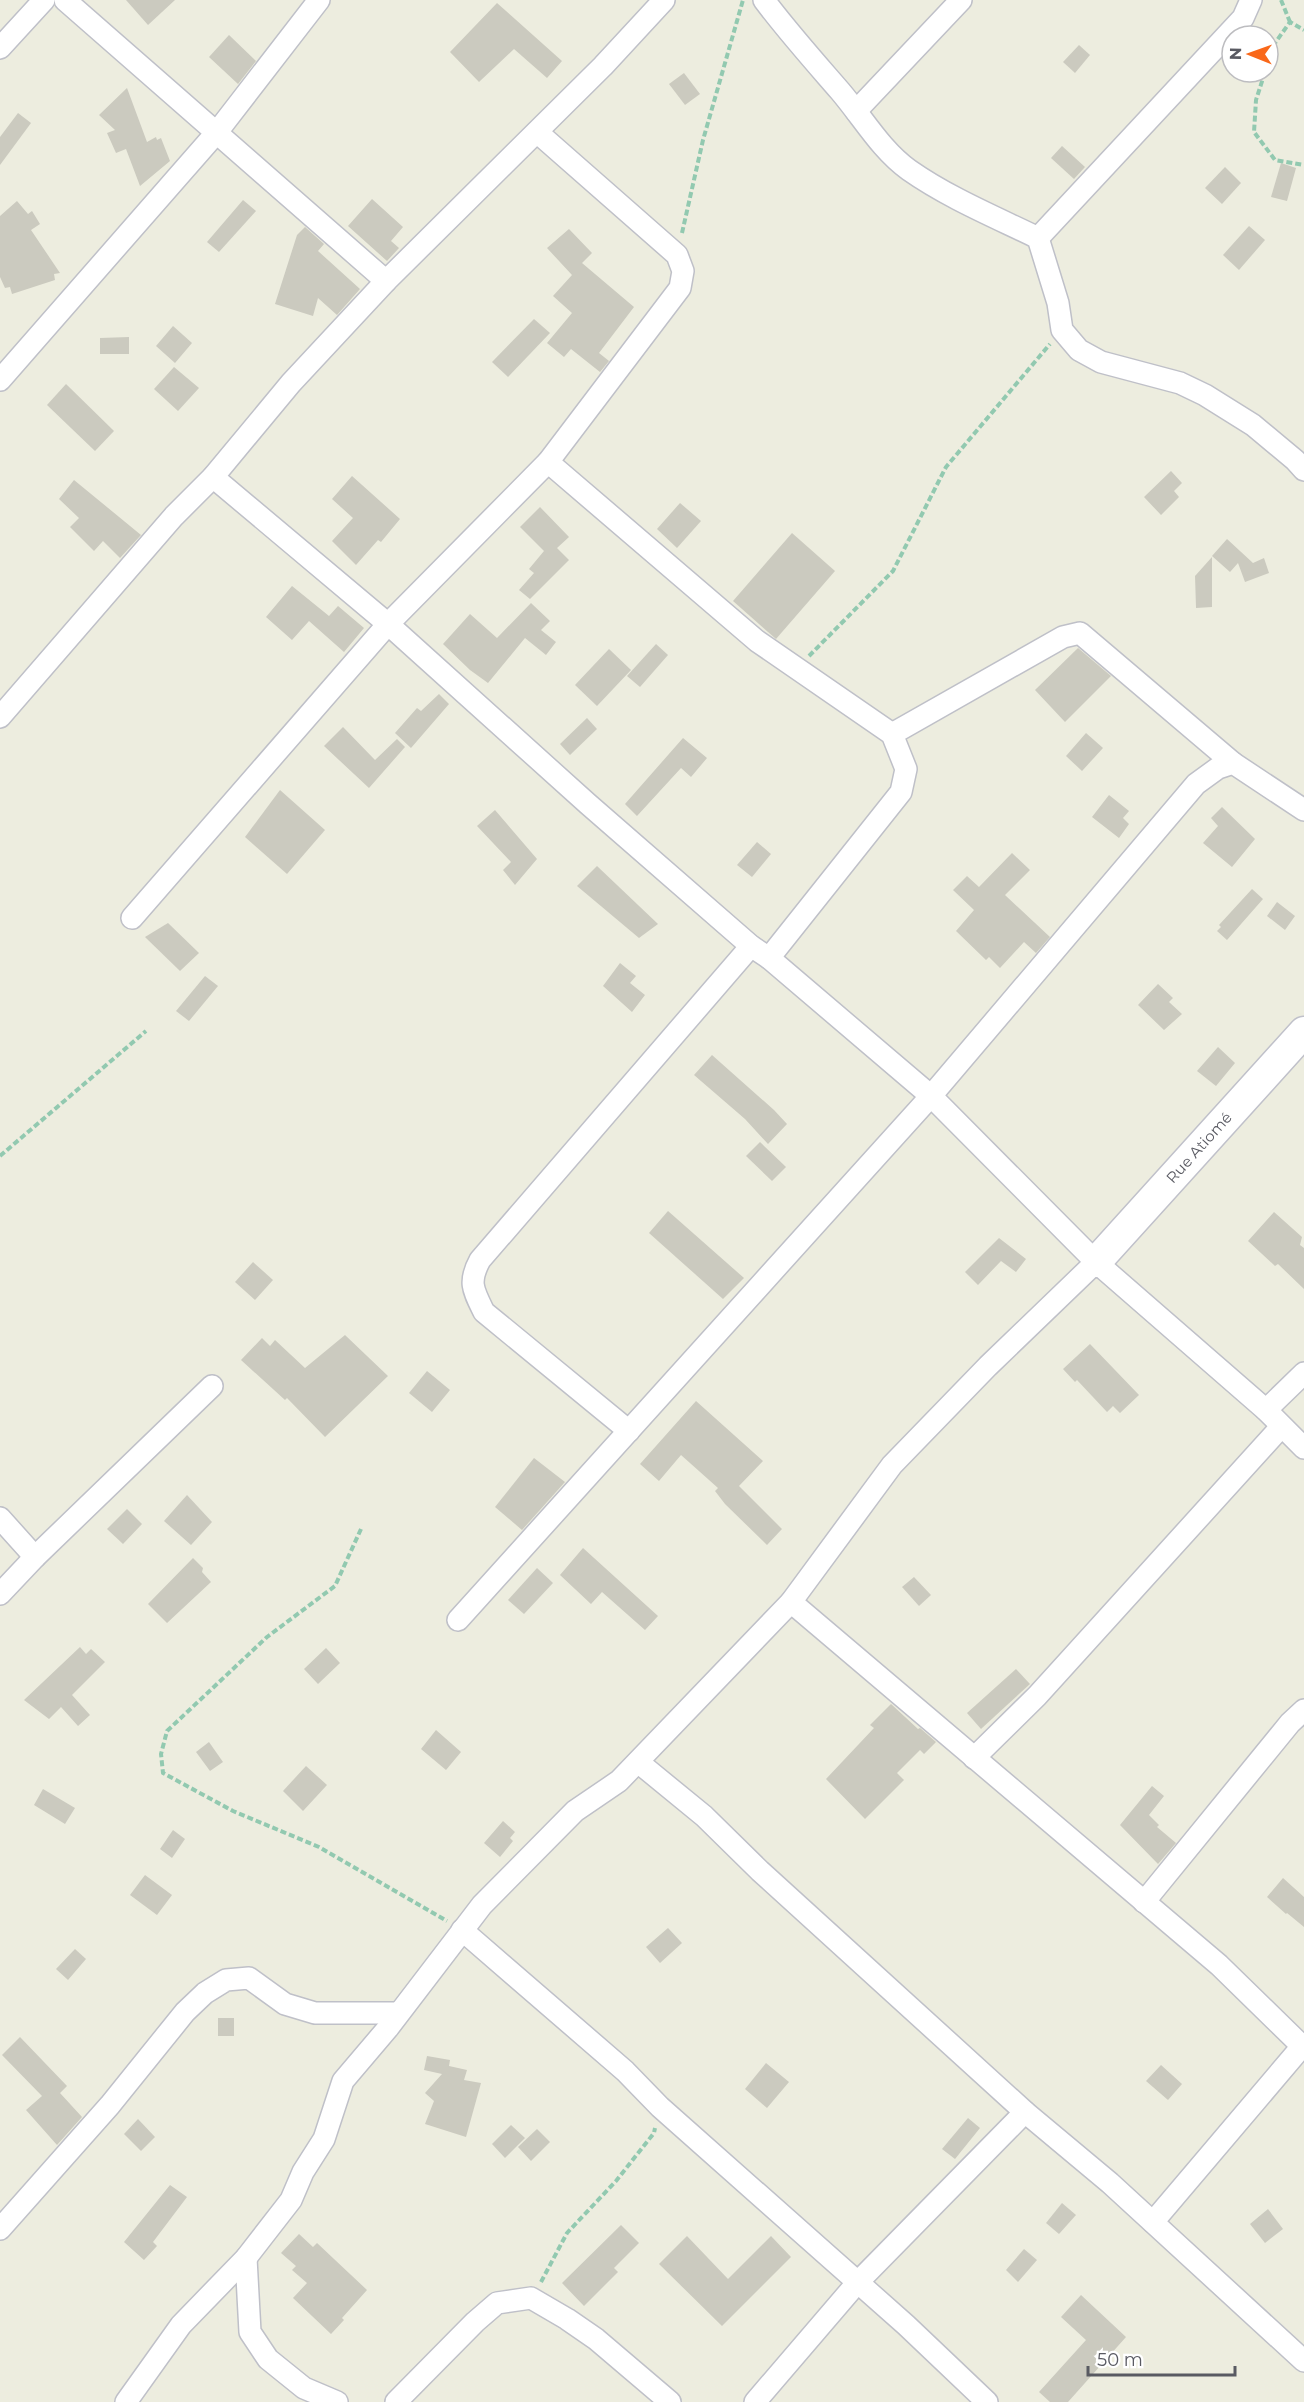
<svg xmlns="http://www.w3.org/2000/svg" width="1304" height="2402" font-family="Montserrat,sans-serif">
<rect width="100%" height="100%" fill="#ededdf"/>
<g fill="#cbcabf">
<path d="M126,0h49l-27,25z"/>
<path d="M497,3l65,58 -15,17 -33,-29 -35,33 -29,-30z"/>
<path d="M229,35l27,26 -18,23 -29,-27z"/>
<path d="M1079,45l11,10 -15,18 -12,-11z"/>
<path d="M684,73l16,21 -15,11 -16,-21z"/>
<path d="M127,88l20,54 9,-5 1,3 4,-2 9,23 -30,25 -14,-37 -10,4 -9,-20 8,-3 -16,-15z"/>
<path d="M18,113l13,10 -31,42v-28z"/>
<path d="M1062,146l23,21 -11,12 -23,-21z"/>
<path d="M1281,163l15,5 -9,33 -16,-4z"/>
<path d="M1225,167l16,16 -19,21 -17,-16z"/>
<path d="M372,199l31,28 -12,14 8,7 -12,13 -39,-35z"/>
<path d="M243,200l13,11 -37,41 -12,-10z"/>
<path d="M17,201l11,13 4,-3 8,13 -9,6 29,43 -6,1 1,6 -43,14 -2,-7 -5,1 -5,-11v-61z"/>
<path d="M1249,226l16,14 -26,30 -16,-15z"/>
<path d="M305,227l19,17 -6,7 42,38 -23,26 -19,-17 -5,18 -38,-12 22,-69z"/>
<path d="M569,229l23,24 -10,10 52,44 -35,46 10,8 -9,11 -29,-23 -7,8 -17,-14 25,-30 -19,-17 19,-21 -25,-27z"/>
<path d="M534,319l16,14 -42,44 -16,-15z"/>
<path d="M173,326l19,17 -17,20 -19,-17z"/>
<path d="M129,337v17h-29v-16z"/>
<path d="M174,367l25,21 -21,23 -24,-22z"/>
<path d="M66,384l48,47 -19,20 -48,-46z"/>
<path d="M1171,471l11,12 -8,8 5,6 -18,18 -17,-18z"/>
<path d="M352,476l48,43 -19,23 -3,-2 -22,25 -24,-24 21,-23 -21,-19z"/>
<path d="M74,480l67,55 -21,23 -17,-17 -9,10 -24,-24 9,-9 -20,-19z"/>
<path d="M680,503l21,18 -24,27 -20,-19z"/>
<path d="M540,507l29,30 -12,11 12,12 -39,39 -11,-9 15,-17 -5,-4 15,-18 -24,-24z"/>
<path d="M792,533l43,38 -59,68 -43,-38z"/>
<path d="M1227,539l26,24 11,-5 5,15 -24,9 -7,-19 -8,9 -18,-16z"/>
<path d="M1212,557v50l-16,1 -1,-32z"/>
<path d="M292,586l37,30 9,-10 26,22 -20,24 -35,-31 -17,19 -26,-23z"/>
<path d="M531,603l19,18 -9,9 15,12 -10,13 -21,-17 -37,45 -18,-13 -27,-26 27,-30 27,24z"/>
<path d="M656,644l12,11 -28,32 -13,-11z"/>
<path d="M1078,648l33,28 -46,46 -30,-32z"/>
<path d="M609,649l22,21 -34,36 -22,-21z"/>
<path d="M439,694l10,10 -38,44 -16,-15 22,-25 4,3z"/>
<path d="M587,718l10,11 -27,26 -10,-11z"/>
<path d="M343,727l32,33 22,-21 8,8 -36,41 -45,-42z"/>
<path d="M1086,733l17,15 -21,23 -16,-15z"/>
<path d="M683,738l24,20 -16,19 -10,-9 -44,48 -12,-12z"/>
<path d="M280,790l45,40 -38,44 -42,-37z"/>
<path d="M1109,795l20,16 -6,7 6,6 -10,14 -27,-21z"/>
<path d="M1222,807l33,32 -23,28 -29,-24 15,-17 -7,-8z"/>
<path d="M495,810l42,49 -22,26 -12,-15 8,-8 -34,-36z"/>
<path d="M757,842l14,12 -19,23 -15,-12z"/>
<path d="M1012,853l18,17 -25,25 45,42 -14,16 -12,-11 -24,26 -11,-11 -3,3 -30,-29 18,-21 -21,-20 14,-14 12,11z"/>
<path d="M597,866l61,58 -19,14 -62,-52z"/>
<path d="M1252,889l11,10 -36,41 -10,-9 4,-4 -2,-2z"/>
<path d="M1277,902l18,14 -10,14 -18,-14z"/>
<path d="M168,923l31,30 -19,18 -35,-34z"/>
<path d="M620,963l16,13 -6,7 15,12 -13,17 -29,-26z"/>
<path d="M205,976l13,10 -29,35 -13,-10z"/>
<path d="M1158,984l15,14 -4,4 13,12 -18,16 -26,-25z"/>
<path d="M1218,1047l17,16 -19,23 -19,-15z"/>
<path d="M712,1055l62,55 13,14 -19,20 -23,-25 -51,-44z"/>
<path d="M760,1142l26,25 -14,14 -26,-25z"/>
<path d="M668,1211l76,67 -21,21 -74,-66z"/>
<path d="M1274,1212l28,25 -2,8 4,3v41l-26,-25 -3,2 -27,-25z"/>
<path d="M999,1238l27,21 -10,13 -15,-11 -23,24 -13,-13z"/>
<path d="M253,1262l20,18 -18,20 -20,-18z"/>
<path d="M345,1335l43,41 -63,61 -38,-39 -2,2 -44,-40 21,-22 8,8 5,-6 30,28z"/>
<path d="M1090,1344l49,51 -19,18 -7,-7 -6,6 -30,-32 -2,2 -12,-13z"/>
<path d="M427,1371l23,19 -18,22 -23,-19z"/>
<path d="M696,1401l67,60 -24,25 43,43 -15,16 -42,-41 -10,-13 3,-3 -37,-33 -22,26 -19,-17z"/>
<path d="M534,1458l31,24 -43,48 -27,-23z"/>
<path d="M187,1495l25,27 -21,23 -27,-24z"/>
<path d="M127,1509l15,15 -19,20 -16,-15z"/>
<path d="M583,1548l75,68 -13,14 -43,-38 -11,12 -31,-29z"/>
<path d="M193,1558l10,10 -1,4 9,10 -44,41 -19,-19z"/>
<path d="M537,1568l16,15 -29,31 -16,-14z"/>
<path d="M914,1577l17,18 -12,11 -17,-19z"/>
<path d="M80,1647l6,7 5,-5 14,13 -33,33 18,20 -12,11 -17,-19 -12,12 -25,-19z"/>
<path d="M326,1648l14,15 -22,21 -14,-15z"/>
<path d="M1016,1669l14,15 -49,45 -14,-16z"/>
<path d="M891,1704l27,25 2,-1 16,14 -12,12 -4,-4 -23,23 7,7 -39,39 -39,-40 48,-51 -4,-3z"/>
<path d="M436,1730l25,22 -15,18 -25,-21z"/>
<path d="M209,1742l14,20 -13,9 -14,-19z"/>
<path d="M306,1766l21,19 -24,26 -20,-20z"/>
<path d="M1152,1786l12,10 -15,19 10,10 -2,2 19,16 -18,21 -38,-39z"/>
<path d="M43,1789l32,19 -10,16 -31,-19z"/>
<path d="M503,1821l12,11 -5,6 3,3 -13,16 -16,-14z"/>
<path d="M173,1830l12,9 -13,19 -12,-9z"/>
<path d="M145,1875l27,20 -15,20 -27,-20z"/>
<path d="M1283,1878l21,19v30l-17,-14 -1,1 -19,-17z"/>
<path d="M668,1928l14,15 -22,20 -14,-16z"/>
<path d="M75,1949l11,10 -18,21 -12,-11z"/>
<rect x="218" y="2018" width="16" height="18"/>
<path d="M20,2037l47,49 -7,7 22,24 -25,28 -31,-35 16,-14 -40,-41z"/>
<path d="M427,2056l23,4 -1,6 18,4 -3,10 17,3 -15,54 -41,-13 9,-23 -9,-8 17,-19 -18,-4z"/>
<path d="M766,2063l23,19 -22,26 -22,-19z"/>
<path d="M1161,2065l21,19 -14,16 -22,-19z"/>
<path d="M968,2118l12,10 -25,31 -13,-10z"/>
<path d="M138,2119l17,18 -14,14 -17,-17z"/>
<path d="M511,2125l14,13 -20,20 -13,-14z"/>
<path d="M537,2129l13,13 -19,19 -13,-14z"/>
<path d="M170,2185l17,12 -34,45 4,4 -13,14 -20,-18z"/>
<path d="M1062,2203l14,12 -17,19 -13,-11z"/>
<path d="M1268,2209l15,20 -18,14 -15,-19z"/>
<path d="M621,2225l18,18 -25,25 4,4 -34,34 -22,-23z"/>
<path d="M299,2234l14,13 4,-4 50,47 -25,28 2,2 -13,14 -38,-36 14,-15 -15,-13 4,-4 -15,-13z"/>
<path d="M687,2236l41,43 43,-43 20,21 -69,69 -63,-62z"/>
<path d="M1024,2249l13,11 -19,22 -12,-12z"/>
<path d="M1081,2295l45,42 -58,65h-18l-11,-10 47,-52 -25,-23z"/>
</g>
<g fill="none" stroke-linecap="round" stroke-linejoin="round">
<g stroke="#bfc0c8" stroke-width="24">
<g id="street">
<path d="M65,0l321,281"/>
<path d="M764,0c24,32 50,61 76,91 23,27 41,59 69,79 40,28 86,47 129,68l20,65 4,27 17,20 22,12 79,21 25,12 48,30 42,35 9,10"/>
<path d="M0,48l44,-48"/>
<path d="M856,111l105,-111"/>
<path d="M1038,238l205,-220 8,-18"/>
<path d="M0,380l217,-248 102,-132"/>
<path d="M548,462l209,179 135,93 14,35 -5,23 -132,166"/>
<path d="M213,477l175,147 200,180 163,142 18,12 162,138 165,166 170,148 38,38"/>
<path d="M0,717l174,-201 39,-39 78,-94 95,-102 217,-215 61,-66"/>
<path d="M892,734l171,-97 17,-4 153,130"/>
<path d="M132,918l256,-294 160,-162 132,-174 3,-17 -6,-16 -140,-123"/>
<path d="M1266,1410l38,-37"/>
<path d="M629,1431l-145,-119c-11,-22 -16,-30 -4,-52l271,-314"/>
<path d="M0,1518l35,39"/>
<path d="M0,1594l35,-37 177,-171"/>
<path d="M791,1602l428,363 85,83"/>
<path d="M458,1620l473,-524 265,-312 22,-16 15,-5 71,47"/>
<path d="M974,1758l63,-62 244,-269"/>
<path d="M638,1762l66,54 56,55 265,241 85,71 194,178"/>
<path d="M1144,1902l146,-179 14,-13"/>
<path d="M462,1930l163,141 35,36 246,218 81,77"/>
<path d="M1153,2222l151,-178"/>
<path d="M0,2229l110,-124 75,-93 20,-19 21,-13 23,-2 36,26 30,9h83"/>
<path d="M246,2258l4,74 18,27 36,29 33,14"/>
<path d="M126,2402l55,-77 65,-67 45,-58 12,-28 21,-33 19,-58 45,-53 94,-123 93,-94 44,-30 172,-179 101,-137 96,-99 108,-104"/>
<path d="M396,2402l79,-80 22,-19 34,-5 36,21 29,20 74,63"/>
<path d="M755,2402l102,-119 168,-171"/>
</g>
</g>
<g stroke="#c0c1ca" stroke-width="33">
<g id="secondary">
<path id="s1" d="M1096,1262l208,-230"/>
</g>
</g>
<g stroke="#92c9b0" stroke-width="4" stroke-dasharray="6 3" stroke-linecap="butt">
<path d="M1281,0l9,22"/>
<path d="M1268,64l7,-21 15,-21 14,8"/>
<path d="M1265,72l-9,28 -2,32 21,28 29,5"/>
<path d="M682,233l21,-93 40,-140"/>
<path d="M809,656l84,-85 53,-104 104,-123"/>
<path d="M0,1156l146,-125"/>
<path d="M361,1529l-26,57 -68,51 -100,94 -6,23 2,19 70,38 86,36 128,74"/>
<path d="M541,2282l26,-49 49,-52 38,-48 1,-5"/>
</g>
<use href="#street" stroke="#fff" stroke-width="21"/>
<use href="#secondary" stroke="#fff" stroke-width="30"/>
</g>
<g text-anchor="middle" stroke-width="6" stroke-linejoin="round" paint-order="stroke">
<g font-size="15" fill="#595a62" stroke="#fff">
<text dy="5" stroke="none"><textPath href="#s1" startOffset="154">Rue Atiomé</textPath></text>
</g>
</g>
<g transform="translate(1250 54) rotate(271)"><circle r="28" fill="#ffffff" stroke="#bdbdc0" stroke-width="1.5"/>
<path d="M0-4.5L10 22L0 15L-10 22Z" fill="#f9681a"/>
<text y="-9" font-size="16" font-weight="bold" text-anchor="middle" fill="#595a62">N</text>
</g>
<path d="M1088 2366v9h147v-9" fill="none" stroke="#595a62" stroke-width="3"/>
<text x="1097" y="2366" font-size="18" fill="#595a62" stroke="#ffffff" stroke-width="4.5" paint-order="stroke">50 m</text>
</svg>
